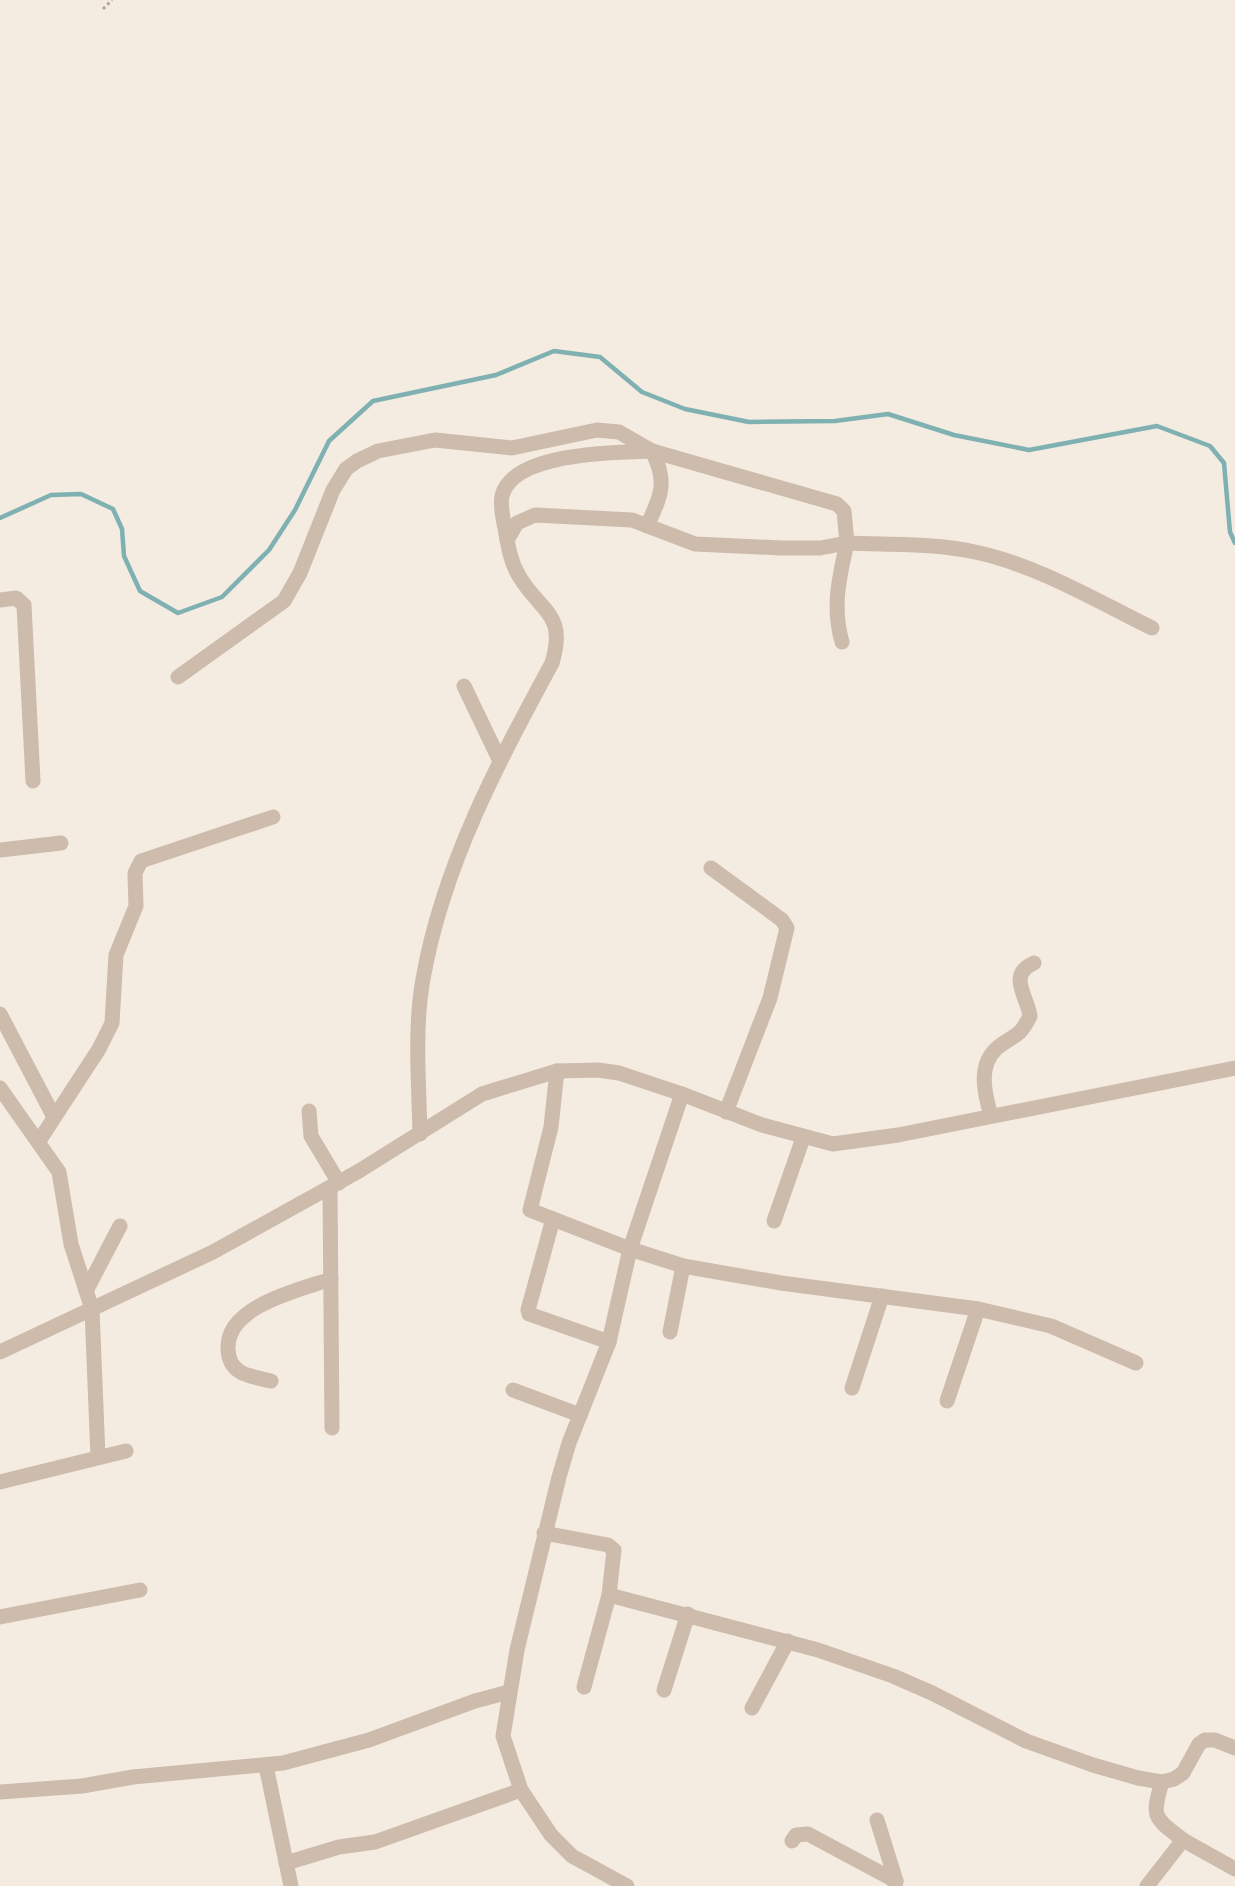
<svg xmlns="http://www.w3.org/2000/svg" width="1235" height="1886" font-family="Helvetica,sans-serif">
<rect width="100%" height="100%" fill="#f4ebe1"/>
<g fill="none" stroke-linecap="round" stroke-linejoin="round">
<path stroke="#7fb0b2" stroke-width="4.5" d="M0,518l51,-23 30,-1 32,15 9,20 2,27 16,35 38,22 44,-16 47,-47 26,-40 34,-69 44,-40 123,-26 58,-24 46,6 42,35 43,17 64,13 86,-1 53,-7 66,21 75,15 128,-24 53,20 14,17 6,69 5,11"/>
<path stroke="#b9a596" stroke-width="3" stroke-dasharray="3 3" stroke-linecap="butt" d="M103,9l9,-9"/>
<g stroke="#cdbbac" stroke-width="15">
<path d="M647,526c14,-30 21,-44 5,-75"/>
<path d="M507,540l10,-17 18,-8 97,5 63,24 86,4h39l27,-5 -3,-32 -7,-7 -185,-53"/>
<path d="M0,600l16,-2 8,7 9,176"/>
<path d="M842,642c-10,-35 -3,-64 5,-99 42,2 87,0 128,9 62,13 120,48 177,76"/>
<path d="M178,677l106,-76 16,-28 33,-83 13,-21 11,-8 21,-10 57,-11 77,8 85,-18 22,2 33,19c-34,1 -140,1 -150,45 -2,9 1,23 3,32 3,17 5,33 14,48 22,37 48,37 33,87 -54,100 -109,202 -129,316 -9,50 -4,105 -3,155"/>
<path d="M464,686l36,75"/>
<path d="M0,850l61,-7"/>
<path d="M711,868l71,52 5,8 -17,70 -44,114"/>
<path d="M0,1014l54,103"/>
<path d="M557,1071l-6,56 -21,83 100,39 53,17 98,17 197,26 73,17 85,37"/>
<path d="M0,1088l59,84 12,72 21,65 6,148"/>
<path d="M309,1111l2,25 28,47"/>
<path d="M991,1116c-6,-21 -14,-50 6,-68 17,-14 22,-9 33,-32 -3,-21 -23,-41 4,-53"/>
<path d="M39,1141l60,-92 13,-26 4,-68 20,-49 -1,-33 6,-12 132,-44"/>
<path d="M330,1188l2,240"/>
<path d="M553,1219l-25,91 1,4 80,28"/>
<path d="M774,1221l29,-83"/>
<path d="M86,1291l34,-65"/>
<path d="M670,1332l13,-66"/>
<path d="M0,1352l213,-100 146,-81 123,-77 75,-23 41,-1 21,3 63,21 80,31 71,19 65,-9 337,-67"/>
<path d="M271,1381c-21,-5 -42,-6 -43,-32 -2,-43 71,-59 103,-70"/>
<path d="M852,1388l30,-92"/>
<path d="M513,1390l67,25"/>
<path d="M947,1401l31,-92"/>
<path d="M0,1482l126,-31"/>
<path d="M544,1533l64,12 6,5 -5,45 209,55 75,26 39,17 94,48 67,24 45,13 24,4 12,-3 9,-6 16,-29 6,-4h10l20,8"/>
<path d="M0,1617l140,-27"/>
<path d="M584,1687l25,-92"/>
<path d="M664,1690l24,-76"/>
<path d="M752,1708l36,-67"/>
<path d="M266,1766l25,120"/>
<path d="M1162,1782c-11,36 -8,35 21,58"/>
<path d="M0,1792l82,-6 51,-9 150,-14 86,-23 106,-39 34,-9"/>
<path d="M877,1820l19,61 -1,5"/>
<path d="M792,1841l4,-6 12,-1 88,47"/>
<path d="M286,1863l53,-16 36,-5 146,-52"/>
<path d="M627,1886l-55,-30 -21,-21 -30,-45 -18,-54 14,-86 42,-173 10,-34 40,-101 21,-93 52,-155"/>
<path d="M1147,1886l36,-46 52,29"/>
</g>
</g>
</svg>
